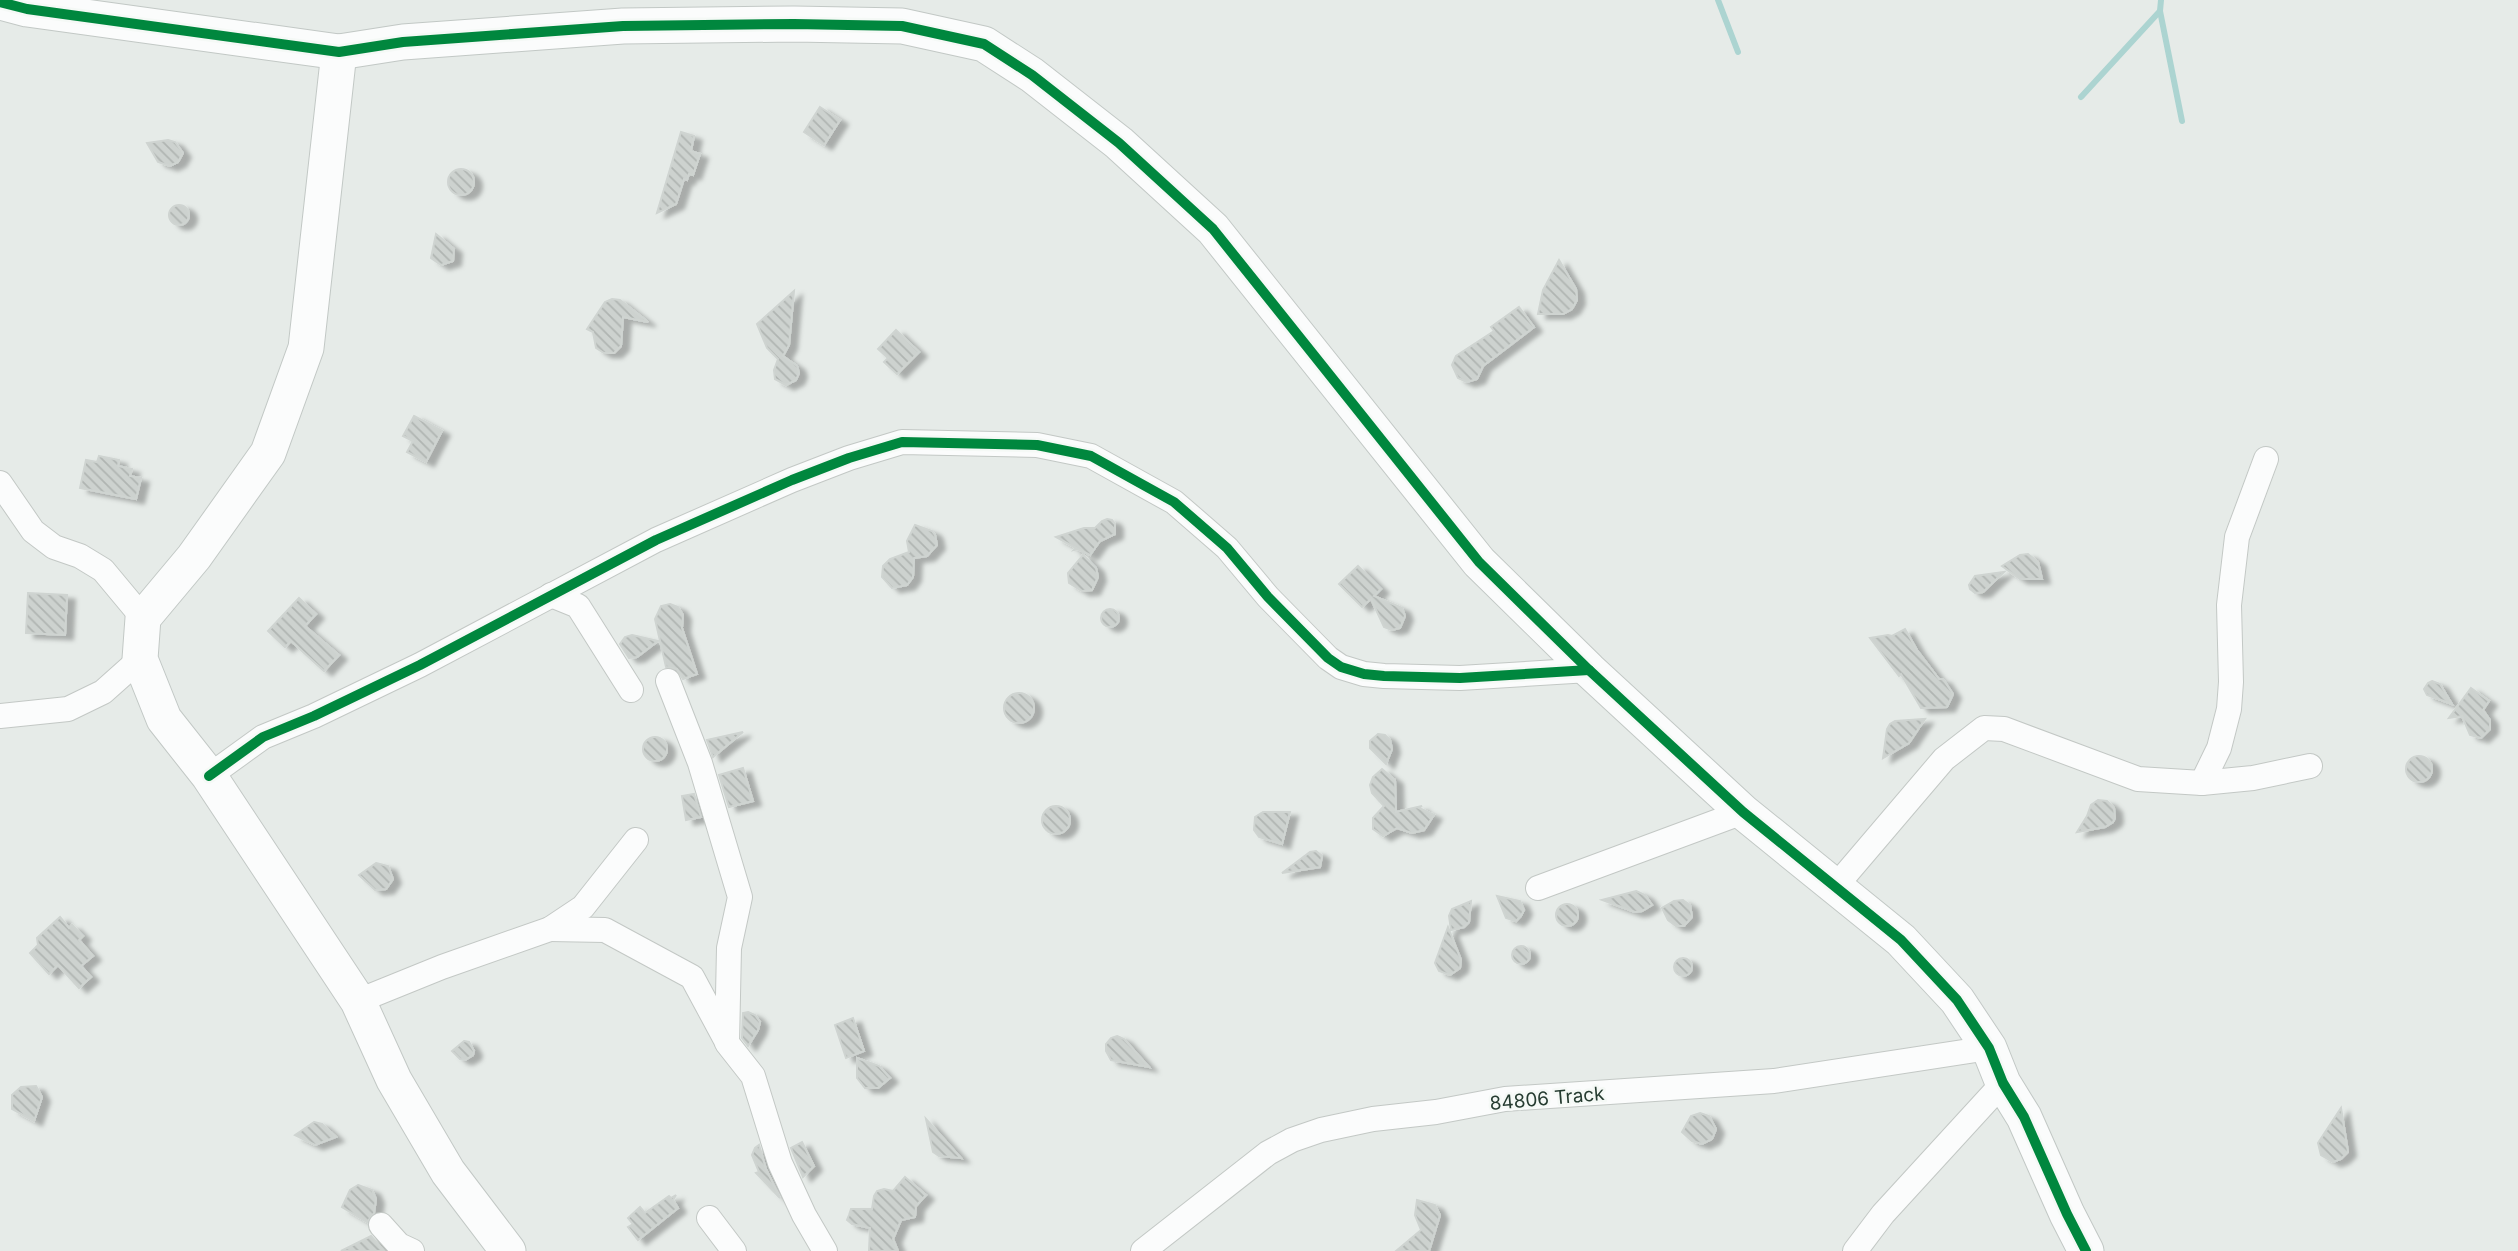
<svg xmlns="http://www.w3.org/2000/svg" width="2518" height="1251" font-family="Inter,sans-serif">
<defs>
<pattern id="building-back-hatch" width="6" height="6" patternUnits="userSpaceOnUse" patternTransform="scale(1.75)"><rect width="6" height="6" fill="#cdd2cf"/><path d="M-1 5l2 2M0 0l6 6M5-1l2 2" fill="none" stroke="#b0b5b2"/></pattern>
<filter id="shadow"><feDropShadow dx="8" dy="4.5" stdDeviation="2" flood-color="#0004"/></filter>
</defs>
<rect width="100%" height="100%" fill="#e6ebe8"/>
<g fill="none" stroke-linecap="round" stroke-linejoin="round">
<g stroke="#acd4d1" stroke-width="6">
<path d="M1718,0l20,52"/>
<path d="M2160,11l22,110"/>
<path d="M2081,97l79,-86 1,-11"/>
</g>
</g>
<g fill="url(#building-back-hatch)" stroke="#cfd4d1" stroke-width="2" filter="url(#shadow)">
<path d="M820,107l20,13 -16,25 -20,-13z"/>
<path d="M681,132l13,4 -3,15 9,3 -7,21 -4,-1 -2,6 -3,-1 -8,25 -19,9z"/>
<path d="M168,140l7,2 8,11 -5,9 -8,4 -12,-4 -11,-19z"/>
<circle cx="461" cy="182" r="13"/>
<circle cx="179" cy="215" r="10"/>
<path d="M436,234l18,15 -1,12 -12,4 -10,-7z"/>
<path d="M1559,260l17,29 1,11 -5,9 -9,5h-25l5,-24z"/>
<path d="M794,291l-5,54 -6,11 14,10 2,7 -3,7 -10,5 -11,-6 -1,-9 4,-11 -11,-11 -10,-24z"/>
<path d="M612,299l8,1 28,22 -25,-5 -2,29 -7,7h-10l-8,-5 -3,-16 -6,-3 18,-27z"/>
<path d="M1519,307l15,20 -51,39 -6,13 -10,3 -9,-4 -6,-13 4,-9 38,-25 -3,-4z"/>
<path d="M896,330l23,22 -22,22 -13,-12 4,-4 -10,-9z"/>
<path d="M414,416l28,15 -16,31 -19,-10 6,-11 -10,-5z"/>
<path d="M99,456l20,4 -1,6 14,3 -2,7 11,2 -5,21 -56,-11 6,-28 11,2z"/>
<path d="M1107,519l5,1 3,4v10l-15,7 -10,14 -12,-6 -4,1 2,-2 -20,-11 28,-9h11l7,-7z"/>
<path d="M915,525l17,6 3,4 2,10 -10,11 -13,2 -1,19 -6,8 -15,3 -10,-11 1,-11 7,-7 19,-7 -2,-11z"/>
<path d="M2028,554l10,8 4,17h-22l-18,-13 18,-11z"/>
<path d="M1083,555l13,13 2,9 -6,13 -10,1 -13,-8 -1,-10z"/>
<path d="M1358,566l23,23 -7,7 28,12 3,8 -5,12 -8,2 -8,-3 -13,-28 -9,8 -23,-23z"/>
<path d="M2004,572l-21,20 -8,1 -5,-4 -1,-4 6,-9z"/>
<path d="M28,593l39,2 -2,40 -39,-2z"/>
<path d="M299,598l17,16 -11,12 34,29 -15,16 -33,-30 -6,6 -17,-16z"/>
<path d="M670,604l8,3 5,8 -1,13 15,46 -14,5 -6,-10 -11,-2 -11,-48 6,-13z"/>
<circle cx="1110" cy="618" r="9"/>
<path d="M1905,629l12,21 22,29h4l10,15 -6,13 -26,1 -20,-34 -2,2 -29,-38 18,-3 4,1z"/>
<path d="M632,635l26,6 -21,16 -8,1 -9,-14 5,-7z"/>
<path d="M2432,681l8,3 12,20 -25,-9 -3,-6 4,-6z"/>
<path d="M2471,688l18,13 -6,9 7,10v9l-9,9 -11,-3 -8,-19 -13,2z"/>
<circle cx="1019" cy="708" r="15"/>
<path d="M1925,719l-16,24 -26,15 4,-29 3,-5 5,-3z"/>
<path d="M743,732l-30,25 -6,-17z"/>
<path d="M1378,734l7,1 5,5 2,9 -6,15 -16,-16v-7z"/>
<circle cx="655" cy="749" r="12"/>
<circle cx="2419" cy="769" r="13"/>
<path d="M743,768l10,33 -24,6 -10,-32z"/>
<path d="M1382,769l13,11 1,32 26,-6 -3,2 15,7 -10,15 -12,3 -15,-5 -14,8 -10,-7v-11l11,-12 -12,-13 -2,-8 3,-8z"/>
<path d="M694,794l7,23 -15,3 -4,-24z"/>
<path d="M2098,800l9,1 7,7 1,10 -2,4 -8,5 -28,5 10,-16 4,-11z"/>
<circle cx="1056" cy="820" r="14"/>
<path d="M1263,812h27l-8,32 -23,-7 -5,-7 1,-13z"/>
<path d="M1316,851l6,5 -2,11 -38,6 28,-21z"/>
<path d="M376,863l12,3 5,13 -7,10 -11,1 -16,-15z"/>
<path d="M1636,891l9,4 7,10 -10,6 -7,1 -33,-12z"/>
<path d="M1497,896l23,5 4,9 -3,6 -5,5 -10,-3z"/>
<path d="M1683,900l7,5 2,12 -8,9h-8l-8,-6 -6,-12 12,-7z"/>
<path d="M1471,901l-2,21 -5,5 -13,3 -2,-14 3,-7z"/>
<circle cx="1567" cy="915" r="11"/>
<path d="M60,917l9,11 3,-3 11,11 -4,4 14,16 -12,10 10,11 -12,11 -21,-23 -9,9 -19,-21 8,-8 -1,-7z"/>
<path d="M1448,927l13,33 -1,8 -10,7 -11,-4 -4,-8z"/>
<circle cx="1521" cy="955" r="9"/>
<circle cx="1683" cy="967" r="9"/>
<path d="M748,1012l7,3 5,7 -2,8 -10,16 -6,-8 1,-25z"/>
<path d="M853,1018l11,33 -18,7 -11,-33z"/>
<path d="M1117,1036l7,3 25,28 -38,-7 -5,-9v-7l5,-6z"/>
<path d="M464,1041l5,1 5,9 -1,4 -8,5 -5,-1 -8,-8z"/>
<path d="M857,1058l22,8 11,12 -12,10h-13l-8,-10z"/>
<path d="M36,1086l6,11 -8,24 -22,-12v-14l9,-8z"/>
<path d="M2341,1108l7,44 -7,7 -8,3 -12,-7 -3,-12z"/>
<path d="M1700,1113l9,3 7,13 -4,10 -10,5 -10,-3 -10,-9 9,-16z"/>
<path d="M926,1119l35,39 -22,-2 -6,-4z"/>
<path d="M314,1122l8,2 14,13 -21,8 -20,-10z"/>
<path d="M802,1142l12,24 -11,11 -12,-29z"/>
<path d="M759,1145l7,24 14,29 -24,-25 3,-1 -7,-17 3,-7z"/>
<path d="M905,1177l21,18 -10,11 -1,11 -14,3 -8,19 5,12h-29l1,-23 -18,-4 -5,-4 2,-5 2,-6h21l2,-13 3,-5 7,-2 9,2z"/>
<path d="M358,1185l14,5 4,9 -2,14 -7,9 -25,-15 8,-17z"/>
<path d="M676,1195l-3,5 5,8 -40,32 -10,-13 5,-3 -5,-6 12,-11 5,6 24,-17 2,2z"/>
<path d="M1417,1200l18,5 5,10 -11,36h-33l25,-21 -6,-15z"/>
<path d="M371,1236l13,15h-43z"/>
</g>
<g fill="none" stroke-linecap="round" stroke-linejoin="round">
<g stroke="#c3c8c5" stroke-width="26">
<g id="street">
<path d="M0,483l33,48 21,16 26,9 23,14 40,48"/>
<path d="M551,595l27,11 53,84"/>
<path d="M668,681l32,82 40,134 -11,51 -2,95 26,33 27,87 24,52 21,36"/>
<path d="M0,716l68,-7 35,-17 37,-33"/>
<path d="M209,776l54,-39 51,-21 106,-51 236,-125 136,-60 57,-22 53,-16 135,3 54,11 83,46 53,46 41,49 60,61 13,9 23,7 20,2 76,2 129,-8"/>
<path d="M2202,783l17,-35 10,-39 2,-27 -2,-77 8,-68 29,-78"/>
<path d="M1835,887l109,-128 40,-31 20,1 134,50 64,4 51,-5 57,-12"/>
<path d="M1538,888l205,-76"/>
<path d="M550,929l55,1 87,47 35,65"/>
<path d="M358,1001l84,-34 108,-38 33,-22 53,-67"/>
<path d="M709,1218l25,33"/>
<path d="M381,1225l18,20 13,6"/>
<path d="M1143,1251l125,-98 24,-13 29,-10 52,-11 63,-7 69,-13 269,-18 215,-33"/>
<path d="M1855,1251l28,-37 120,-131"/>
</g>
</g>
<g stroke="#c2c8c5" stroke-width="37">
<g id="secondary">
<path d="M0,2l27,7 312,43 64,-10 220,-16 171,-2 108,2 82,18 48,31 87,68 94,86 266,333 110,108 154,142 158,128 56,60 32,48 14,35 21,34 43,97 19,37"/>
<path d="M339,52l-33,296 -38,105 -74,104 -51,61 -3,41 24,60 45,57 149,225 36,79 54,92 60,79"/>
</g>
</g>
<use href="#street" stroke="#fbfcfc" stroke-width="24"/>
<use href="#secondary" stroke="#fbfcfc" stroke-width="35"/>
<g stroke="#f5f9f6" stroke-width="15">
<g id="cycleway">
<path d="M0,2l27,7 312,43 64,-10 220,-16 171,-2 108,2 82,18 48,31 87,68 94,86 266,333 110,108 154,142 158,128 56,60 32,48 14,35 21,34 43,97 19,37"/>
<path d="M209,776l54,-39 51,-21 106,-51 236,-125 136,-60 57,-22 53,-16 135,3 54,11 83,46 53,46 41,49 60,61 13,9 23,7 20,2 76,2 129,-8"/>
</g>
</g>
<use href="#cycleway" stroke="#00873e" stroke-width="10"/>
</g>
<g text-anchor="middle" stroke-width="5" stroke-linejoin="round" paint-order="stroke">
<g font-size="19" fill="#263c31" stroke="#f5f9f6">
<text transform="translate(1547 1098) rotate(-5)" y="7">84806 Track</text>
</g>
</g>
</svg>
